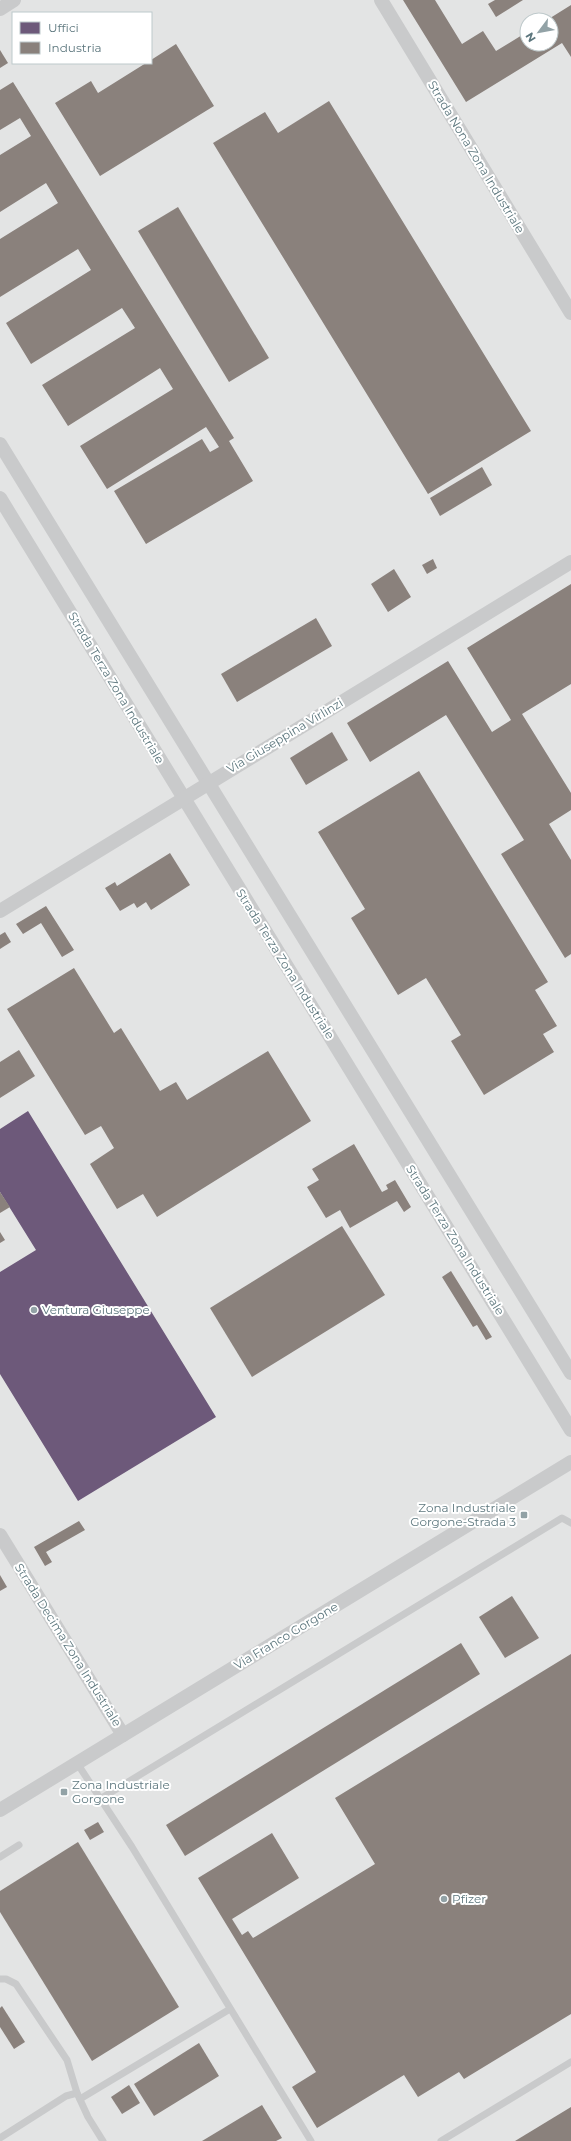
<svg xmlns="http://www.w3.org/2000/svg" width="571" height="2141" font-family="Montserrat,sans-serif">
<rect width="100%" height="100%" fill="#f4f3f1"/>
<path fill="#e3e4e4" fill-rule="evenodd" d="M0,0h571v2141h-571zM13,13h138v50h-138zM527,20h24v24h-24z"/>
<path fill="#6d597a" d="M28,1111l188,306 -138,84 -78,-127v-102l36,-22 -36,-58v-63z"/>
<g fill="#8a817c">
<path d="M403,0h32l27,44 21,-13 13,20 31,-19v12h24v-24h-4l24,-15v52l-9,-14 -96,59z"/>
<path d="M495,0h28l-27,17 -8,-13z"/>
<path d="M176,44l38,62 -114,70 -45,-73 36,-22 7,12 48,-30h5v-3z"/>
<path d="M0,50l8,13 -8,5z"/>
<path d="M13,82l221,356 -5,3 24,40 -107,63 -32,-53 88,-52 8,13 9,-5 -13,-20 -99,62 -27,-43 93,-57 -13,-21 -92,58 -26,-41 93,-57 -13,-20 -91,56 -25,-41 85,-53 -13,-21 -78,48v-58l58,-36 -12,-20 -46,29v-57l31,-19 -11,-18 -20,12v-40z"/>
<path d="M329,101l202,330 -103,63 -215,-351 52,-31 13,21z"/>
<path d="M178,207l91,151 -40,24 -91,-151z"/>
<path d="M482,467l10,18 -52,31 -10,-18z"/>
<path d="M433,559l4,9 -10,6 -5,-9z"/>
<path d="M394,569l17,28 -23,15 -17,-28z"/>
<path d="M571,584v100l-49,30 49,79v17l-22,14 22,36v94l-6,4 -64,-104 23,-14 -78,-125 -76,47 -23,-39 101,-62 44,71 19,-12 -44,-72z"/>
<path d="M316,618l16,28 -95,56 -16,-28z"/>
<path d="M332,732l16,28 -42,25 -16,-27z"/>
<path d="M419,771l129,211 -13,8 22,36 -14,8 11,18 -70,43 -33,-54 10,-6 -35,-57 -28,17 -47,-77 14,-9 -47,-77z"/>
<path d="M170,853l20,32 -39,25 -5,-8 -9,6 -3,-5 -14,8 -15,-23 10,-6 2,4z"/>
<path d="M46,906l28,44 -12,7 -21,-34 -18,11 -7,-10z"/>
<path d="M5,932l6,10 -11,7v-14z"/>
<path d="M74,968l40,65 7,-5 39,63 16,-9 11,18 81,-49 43,70 -154,96 -14,-23 -26,15 -27,-45 24,-16 -13,-22 -16,9 -78,-126z"/>
<path d="M19,1050l16,26 -35,22v-36z"/>
<path d="M354,1144l28,48 6,-3 -2,-4 9,-5 16,27 -7,5 -7,-11 -47,27 -10,-18 -14,8 -19,-31 12,-7 -7,-11z"/>
<path d="M0,1192l10,15 -10,6z"/>
<path d="M342,1226l43,69 -133,82 -42,-69z"/>
<path d="M0,1232l5,8 -5,3z"/>
<path d="M451,1271l41,66 -6,3 -9,-15 -4,2 -31,-50z"/>
<path d="M79,1521l6,9 -39,22 6,10 -7,4 -11,-19z"/>
<path d="M0,1575l7,12 -7,4z"/>
<path d="M512,1596l27,42 -34,20 -26,-41z"/>
<path d="M461,1643l19,31 -295,182 -19,-31z"/>
<path d="M571,1654v360l-107,65 -5,-7 -41,25 -14,-22 -87,53 -25,-41 24,-15 -118,-194 74,-45 27,45 -67,41 10,16 6,-4 5,7 122,-74 -40,-66z"/>
<path d="M98,1822l6,10 -14,8 -6,-10z"/>
<path d="M78,1842l101,165 -87,54 -92,-149v-21z"/>
<path d="M2,2006l23,36 -11,7 -14,-22v-19z"/>
<path d="M199,2043l20,33 -65,40 -20,-32z"/>
<path d="M129,2085l11,18 -18,11 -11,-17z"/>
<path d="M262,2105l20,33 -6,3h-74z"/>
<path d="M571,2107v34h-56z"/>
</g>
<g fill="none" stroke-linecap="round" stroke-linejoin="round">
<g stroke="#c9cacb" stroke-width="7">
<path d="M77,1763l55,84 179,294"/>
<path d="M100,1799l462,-281 9,5"/>
<path d="M0,1857l19,-12"/>
<path d="M0,1979h6l10,5 51,76 10,33 11,24 15,24"/>
<path d="M80,2099l150,-90"/>
<path d="M0,2138l66,-42 11,-3"/>
<path d="M441,2141l130,-79"/>
</g>
<g stroke="#c9cacb" stroke-width="14">
<path d="M381,0l190,313"/>
<path d="M0,9l14,-9"/>
<path d="M0,444l571,929"/>
<path d="M0,498l571,932"/>
<path d="M0,911l571,-349"/>
<path d="M0,1535l123,200"/>
<path d="M0,1810l571,-348"/>
</g>
</g>
<g fill="#92a2a6" stroke="#fff" stroke-width="1.5">
<circle cx="34" cy="1310" r="4"/>
<rect x="520" y="1511" width="8" height="8" rx="2"/>
<rect x="60" y="1788" width="8" height="8" rx="2"/>
<circle cx="444" cy="1899" r="4"/>
</g>
<g text-anchor="middle" stroke-width="4" stroke-linejoin="round" paint-order="stroke">
<g font-size="12" fill="#5d777e" stroke="#fff">
<text transform="translate(476 157) rotate(59)" y="4">Strada Nona Zona Industriale</text>
<text transform="translate(116 688) rotate(59)" y="4">Strada Terza Zona Industriale</text>
<text transform="translate(285 736) rotate(-31)" y="4">Via Giuseppina Virlinzi</text>
<text transform="translate(285 964) rotate(58)" y="4">Strada Terza Zona Industriale</text>
<text transform="translate(455 1240) rotate(58)" y="4">Strada Terza Zona Industriale</text>
<text transform="translate(286 1636) rotate(-31)" y="4">Via Franco Gorgone</text>
<text transform="translate(68 1645) rotate(58)" y="4">Strada Decima Zona Industriale</text>
</g>
<g font-size="12" fill="#5d777e" stroke="#fff" text-anchor="start">
<text x="42" y="1314">Ventura Giuseppe</text>
<text x="516" y="1512" text-anchor="end">Zona Industriale<tspan x="516" dy="14">Gorgone-Strada 3</tspan></text>
<text x="72" y="1789">Zona Industriale<tspan x="72" dy="14">Gorgone</tspan></text>
<text x="452" y="1903">Pfizer</text>
</g>
</g>
<rect x="12" y="12" width="140" height="52" fill="#ffffff" stroke="#bec9cb"/>
<rect x="20" y="22" width="20" height="12" fill="#6d597a" stroke="#bec9cb"/>
<text x="48" y="32" font-size="12" fill="#5d777e">Uffici</text>
<rect x="20" y="42" width="20" height="12" fill="#8a817c" stroke="#bec9cb"/>
<text x="48" y="52" font-size="12" fill="#5d777e">Industria</text>
<g transform="translate(539 32) rotate(238)"><circle r="19" fill="#ffffff" stroke="#bec9cb"/>
<path d="M0-3L7 15L0 10L-7 15Z" fill="#92a2a6"/>
<text y="-6" font-size="11" font-weight="bold" text-anchor="middle" fill="#5d777e">N</text>
</g>
</svg>
